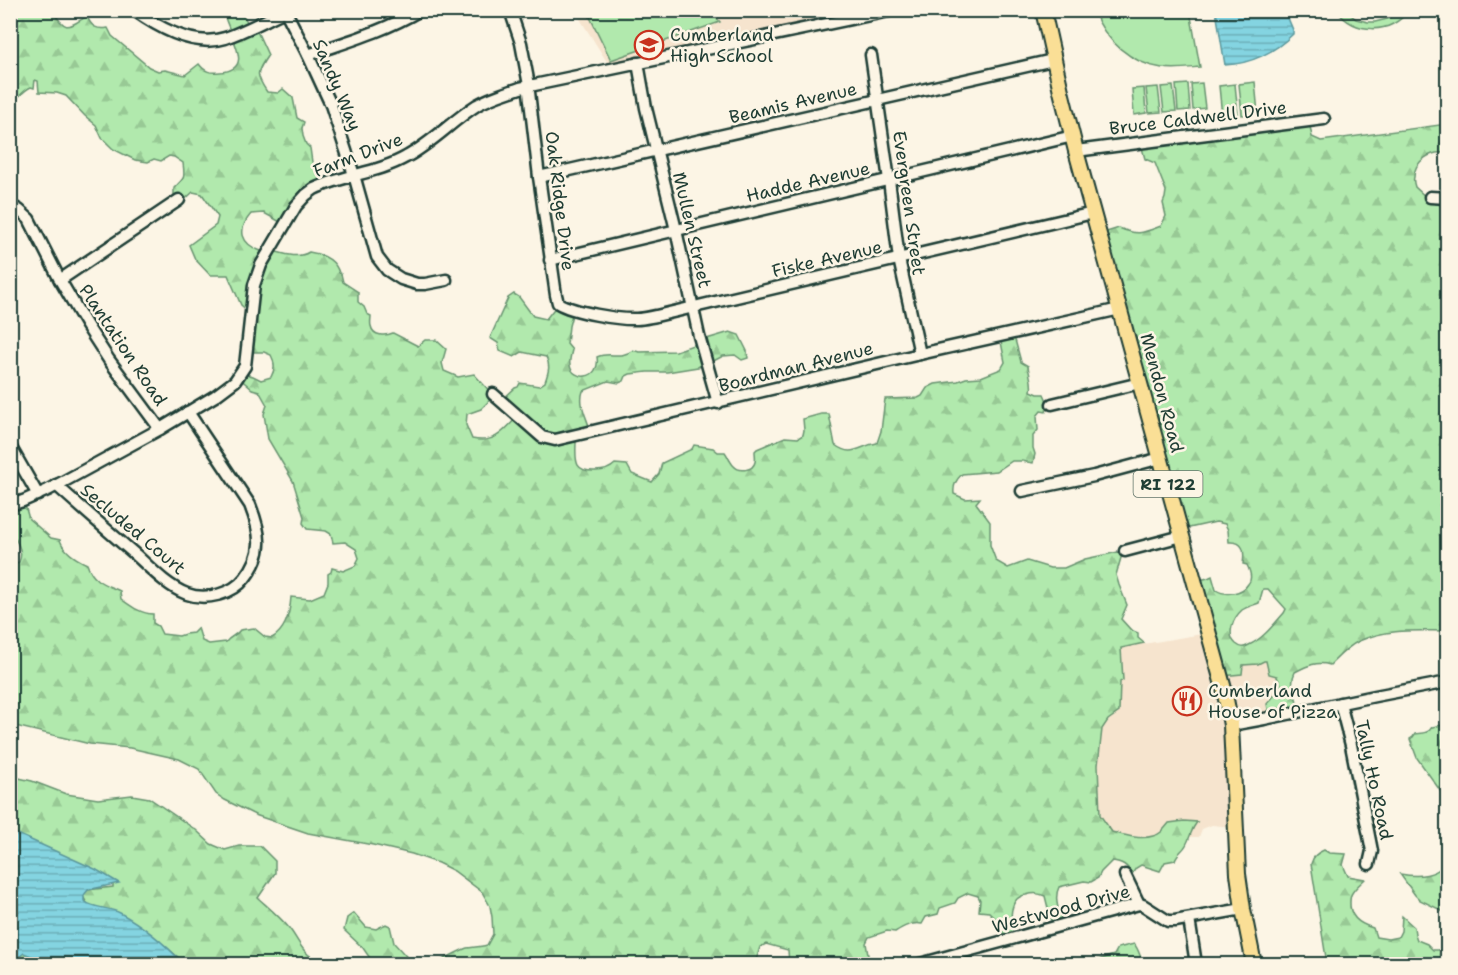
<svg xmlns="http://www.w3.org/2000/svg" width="1458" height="975" font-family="'Shantell Sans',sans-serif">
<defs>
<pattern id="forest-firs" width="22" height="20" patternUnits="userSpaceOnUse" patternTransform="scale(1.5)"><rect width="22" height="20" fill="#b1e9ad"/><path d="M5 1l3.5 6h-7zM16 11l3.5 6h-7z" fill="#98c995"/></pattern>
<pattern id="water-rules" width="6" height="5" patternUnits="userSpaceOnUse" patternTransform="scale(1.5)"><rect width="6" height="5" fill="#84d4e1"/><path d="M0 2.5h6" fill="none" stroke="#6badb7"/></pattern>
</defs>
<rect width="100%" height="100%" fill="#fcf5e5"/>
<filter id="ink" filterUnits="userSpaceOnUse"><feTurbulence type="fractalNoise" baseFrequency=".0167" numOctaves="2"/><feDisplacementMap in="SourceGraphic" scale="12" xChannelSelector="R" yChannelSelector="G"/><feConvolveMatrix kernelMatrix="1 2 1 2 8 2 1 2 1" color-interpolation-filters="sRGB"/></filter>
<g filter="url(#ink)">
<g fill="#f6e4ce">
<path d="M575,11h295l-261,54z"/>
<path d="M1208,633l34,41 1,-9 15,-1 6,-3h2l11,15 2,14 -12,14 3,17 -40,8 3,98 -21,-2 -10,4 -3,8h-10l2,-7 5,-8 -12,-1 -15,3 -9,9 -8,4 -24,-1 -16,-4 -12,-17 -2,-50 4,-36 7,-9 10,-8 1,-31 3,-1 -3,-32z"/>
</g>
<g fill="#b1e9ad" stroke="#689370" stroke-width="1.5">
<path d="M587,11h124l9,11 -109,38z"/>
<path d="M1094,11h96l10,56c-12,1 -25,3 -38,1 -30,-4 -58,-28 -68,-57z"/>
<path d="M1337,11h9l10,8 12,3h7l12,-3 12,-8h9c-18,24 -53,23 -71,0z"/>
<path d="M1255,82l3,31 -16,2 -3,-31z"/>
<path d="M1202,83l3,25 -12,2 -2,-26z"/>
<path d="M1188,84l2,26 -12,1 -2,-26z"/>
<path d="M1235,84l3,31 -16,1 -3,-30z"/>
<path d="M1173,86l3,25 -12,1 -3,-25z"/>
<path d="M1158,87l3,25 -12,1 -3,-25z"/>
<path d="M1144,88l2,25 -12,2 -2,-26z"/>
</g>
<g fill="url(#forest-firs)" stroke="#689370" stroke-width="1.5" fill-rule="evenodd">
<path d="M11,11h42c13,22 16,16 34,5 4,11 10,14 21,12l4,8 37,31 9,4 7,-1 20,5 14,-11c6,8 11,9 21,8 27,-2 19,-20 11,-39 -3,-7 -6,-15 -8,-22h18l9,16h5l13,28c-12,18 -13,19 -1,37l11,1 5,-4 10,9 4,20 7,4 -2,6 1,8 3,8 4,4 2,14 8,11 4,13 -14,7 -26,31 -20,-11 -13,1c-14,16 -10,30 10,37 5,2 10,1 15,1 11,2 22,7 33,0 13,2 26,7 30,21l2,1 2,8 15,10v10l6,5 3,7 4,2c0,3 -1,7 0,10 2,11 15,10 22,7l25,13 7,-6h11l10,9 -4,14 2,8 14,6 16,-3 20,22 -13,13 -14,5 -1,11 6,14c22,5 31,-7 45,-22l-15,-17 13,-12 3,-1 2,-4 19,3 6,-4c3,-9 6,-16 1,-25l-24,-5 -8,5 -14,-6 -2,-8 -8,-5 18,-40 6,-4 5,3 14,19 13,3 11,-14 16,6 -4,15 -2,18 5,6c-1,4 -3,11 -2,15 2,16 31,16 27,-8 13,-6 23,3 36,-7l6,2 37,-1 23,-8 1,-2 30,-9 9,3 8,16 1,7 -6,2 -7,-5 -12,1 -19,10 -37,6h-20l-17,2 -4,2 -2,5 -5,2 -11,-2 -25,10c-5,14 5,28 8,42l-15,7c0,19 -4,32 20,31 8,0 14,-2 19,-7l12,1 5,9 20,8 7,-8 3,-11 30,-14 2,-4 19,3 5,4h7c3,4 5,10 9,14 5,6 19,5 21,-4 1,-4 0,-7 0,-11l2,-2 28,-12 13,1 5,-3 1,-5 -1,-11 18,-5h8l6,31c17,13 24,1 42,-2l4,-12 4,-32 33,-1 4,-2 5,-8 8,-4 23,-3 8,-3 15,-1 20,-8 4,-7 -5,-25 14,-1 7,26 7,4c1,9 5,16 3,25l7,3h6c3,7 6,11 2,18l-5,-1 -4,5 1,14 -5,6v12l2,6 -2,9 -12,-2h-9l-15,10 -35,3c-6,6 -9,11 -8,20l11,5 15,-1 -4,5 14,19v23l6,16 12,7 19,-7 23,7h14l21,-9 38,-8 -7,24 3,10 8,20 -6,14 10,11 7,3v5l6,5 -23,5 2,32 -3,2 -1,30 -11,8 -6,9 -4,36 2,50 12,17c12,3 28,8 41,4 7,-1 11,-7 16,-13l15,-2 13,1c-7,9 -6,14 -11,23 -3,6 -9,8 -11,15l-10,2 -5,9 -19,-6 -5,3 -4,6c-5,-9 -10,-12 -20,-13l-11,11 -3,6 -7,4 -7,-1 -25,6c-6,12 1,26 4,38l-10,3 -8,-32c-7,-3 -11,-3 -19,-1 -18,2 -16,26 -12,40l-10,2 -4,-14 -11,-11 -10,-1 1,-11 -2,-4 -10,-3 -10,5 -3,5 -15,5 -2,6 -12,3 -4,7c-10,-2 -19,3 -27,8l-8,-1 -18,6 -3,6 3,18 7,3h-87l-1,-14 -22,-6 -6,3 -5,17h-319c4,-3 27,-15 31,-16 7,-1 13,-1 20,-3l6,-11 -1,-17 -2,-11 -8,-14 -28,-21 -16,-8 -26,-9 -39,-9 -65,-12 -53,-18 -30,-15 -9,-6 -17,-25 -20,-10 -49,-11 -40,-4 -79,-19v-160l8,-3c4,-9 0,-16 -4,-24l-4,-1v-32l13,-3 5,17 22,19 9,2c4,11 16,19 27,24 6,18 17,20 33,27l1,8c10,7 20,15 32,15v9l5,3 4,8 17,2 6,-2 8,-1 5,-5 4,13 7,3 17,-2c4,-6 10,-6 14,-12l14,-2 11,9 7,1c14,-8 18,-26 19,-41l19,2 14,-6 4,-10v-9l3,-2 1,-4 11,3 12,-5 4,-8 -3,-9 -11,-7 -12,1 -2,-9 -5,-3 -19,-2 -4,-6 1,-6 -11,-36 -25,-42 -4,-25 3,-9 -8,-14 -7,-2 -14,-12 3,-4 12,3 8,4 10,-3c4,-7 4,-15 0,-22l-7,-3h-17l2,-40 -8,-7 -13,-30h-18l-15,-16 -6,-14 27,-20 2,-8 -16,-23 -9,-2 -11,10 -8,3v-17c11,-10 11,-10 9,-25l-9,-6 -5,-1 -8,5 -7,-2 -6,3 -13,-2 -22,-11 -11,-11 -6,-13 -11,-9 -19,-20 -9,-3 -18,-1 -1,-11 -3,-1 -1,8 -3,-1c-6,2 -14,12 -20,17z"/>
<path d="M1447,124v30c-14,-5 -33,7 -33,23 -1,3 0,7 1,10l14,13h18v32l-3,3c-2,6 -1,10 4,14l-1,382c-29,0 -60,-3 -88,10 -11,5 -21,16 -29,24 -14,-4 -23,1 -35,7 -7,14 3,28 6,42l-31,6 -3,-16 12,-14 -2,-14 -8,-2 -3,-13h-2l-6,3 -15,1 -1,9 -20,2 -27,-95 13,-3 4,-2 4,14c9,6 26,4 32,-6 5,-5 2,-13 -1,-19l-4,-1c2,-13 1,-23 -14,-22l-1,-12 -3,-6 -9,-2 -36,8 -80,-296 19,-6c19,8 24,5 42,-2l5,-10 -3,-13 2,-5 1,-7 -11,-28 -10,-4 -4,-15 169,-18 2,11 9,4zM1263,589h5l18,20 -2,4c-10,11 -21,26 -35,32 -5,3 -8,3 -13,-1 -10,-9 -3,-26 6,-34 4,-3 12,-5 17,-7z"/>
<path d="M1443,725h5v69l-4,2 -27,-38 -7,-19 3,-2 2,-3c7,-1 13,0 17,-7z"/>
<path d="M10,776l22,5 34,13 32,5 34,-4 17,3 47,32 15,14 14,6 14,-4h21l15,15v12l-17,25c11,10 22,19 31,30 8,10 13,24 24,30l-4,6h-123l-22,-19 -24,-15 -52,-25 -6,-10 5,-5 26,-3v-4l-102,-44z"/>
<path d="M1324,850l5,3 17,1 -3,11 5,11 17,3c-4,4 -10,9 -13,14 -2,3 -2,5 -2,9 -1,15 9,22 23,26l3,9 12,2 10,-2 3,-6 1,-15 12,11 1,7 2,6 10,4 6,6h14v14h-120l-16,-100c2,-8 6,-11 13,-14z"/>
<path d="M1447,859l1,58h-1l-6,-7 -21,-10 -5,-5 -15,-21c17,3 39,3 47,-15z"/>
<path d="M354,913l12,14 10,2 10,-5 4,2 4,17 19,21h-39l-11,-16 -19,-18 3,-12z"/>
<path d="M1134,944c5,5 6,14 10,20h-45l-1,-4 16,-5 4,-7z"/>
<path d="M10,948l54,16h-43z"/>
</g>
<g fill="url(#water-rules)" stroke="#5c989c" stroke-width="1.5">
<path d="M1216,11h69l8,19v4c-18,18 -42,30 -68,31z"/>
<path d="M11,831l84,38 24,14 -31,7 -4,5v6c11,8 25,6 36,12 24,13 46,32 64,51h-132l-28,-11 -5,4 3,7h-11v-87h2l-2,-2z"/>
</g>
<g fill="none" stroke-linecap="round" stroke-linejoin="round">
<g stroke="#1f3d34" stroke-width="15">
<g id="minor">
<path d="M134,10c25,18 60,38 91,28 21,-7 40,-18 60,-27"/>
<path d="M285,10l23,45 23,50 23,70 23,82 10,13 14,9 16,5h8l21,-4"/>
<path d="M510,10l11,33 8,42"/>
<path d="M308,55c38,-13 77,-24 112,-45"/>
<path d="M871,55l18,125 10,79 21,95"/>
<path d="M638,63l8,45 30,122 23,106 19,67"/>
<path d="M529,92l10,85 17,118 2,8c15,9 61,17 79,16 6,0 13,-2 19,-3l437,-103"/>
<path d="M1076,151l248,-32"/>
<path d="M539,177l514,-117"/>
<path d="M1430,197l18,1"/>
<path d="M10,205l9,5 10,9 31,61 27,46 22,34 51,69"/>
<path d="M550,260l523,-124"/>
<path d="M60,280l119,-80"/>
<path d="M493,394l49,43 13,3 365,-86 200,-45"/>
<path d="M1052,404l88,-21"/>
<path d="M10,446l28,49"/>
<path d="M56,485c27,24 53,47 80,70 14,13 32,32 51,39 19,7 46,0 58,-16 20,-25 16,-45 5,-73l-62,-93"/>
<path d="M1022,491l72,-15 67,-18"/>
<path d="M10,505l13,-4 25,-11 112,-61 55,-33 20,-15 10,-15 9,-81 7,-20 35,-59 10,-11 8,-6c29,-14 64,-16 92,-32 26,-14 46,-36 71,-52 14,-8 29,-12 43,-17l374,-78"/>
<path d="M1125,551l57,-15"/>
<path d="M1340,703l11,42 21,106 -3,13"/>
<path d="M1231,725l33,-6 111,-23 73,-14"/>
<path d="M1125,875l14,29"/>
<path d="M1189,919l7,45"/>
<path d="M920,964l219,-60 4,1 25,16h7l68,-12"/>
</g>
</g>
<g stroke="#1f3d34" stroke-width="18">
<path id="major" d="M1043,10l18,81 15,60 148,538 7,36 7,149 5,35 11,55"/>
</g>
<use href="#minor" stroke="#fcf5e5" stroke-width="10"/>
<use href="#major" stroke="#fadf96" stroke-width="14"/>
</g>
</g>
<defs>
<g id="school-ring" transform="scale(1.5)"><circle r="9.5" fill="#fcf5e5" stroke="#c8321e" stroke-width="1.5"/><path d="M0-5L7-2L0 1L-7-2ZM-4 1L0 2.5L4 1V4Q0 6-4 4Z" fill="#c8321e"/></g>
<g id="restaurant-ring" transform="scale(1.5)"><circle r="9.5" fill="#fcf5e5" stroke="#c8321e" stroke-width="1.5"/><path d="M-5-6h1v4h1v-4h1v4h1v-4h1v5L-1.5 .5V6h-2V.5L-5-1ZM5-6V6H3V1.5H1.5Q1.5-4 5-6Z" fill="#c8321e"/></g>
</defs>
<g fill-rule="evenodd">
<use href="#school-ring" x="649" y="45"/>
<use href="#restaurant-ring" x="1187" y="701"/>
</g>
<g text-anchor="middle" stroke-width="5" stroke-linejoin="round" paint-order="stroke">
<rect fill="#fcf5e5" stroke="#617469" stroke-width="1.5" x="1133.5" y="471" width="69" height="26" rx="4.5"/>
<g font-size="16" font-weight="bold" fill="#1f3d34">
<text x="1168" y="490">RI 122</text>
</g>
<g font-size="18" fill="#1f3d34" stroke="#fcf5e5" text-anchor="start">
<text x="670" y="41">Cumberland<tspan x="670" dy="21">High School</tspan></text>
<text x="1208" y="697">Cumberland<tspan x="1208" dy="21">House of Pizza</tspan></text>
</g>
<g font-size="18" fill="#1f3d34" stroke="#fcf5e5">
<text transform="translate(337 85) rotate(67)" y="6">Sandy Way</text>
<text transform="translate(793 103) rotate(-13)" y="6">Beamis Avenue</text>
<text transform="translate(1198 118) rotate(-7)" y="6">Bruce Caldwell Drive</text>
<text transform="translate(358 155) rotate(-21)" y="6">Farm Drive</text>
<text transform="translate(808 182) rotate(-13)" y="6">Hadde Avenue</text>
<text transform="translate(560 201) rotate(83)" y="6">Oak Ridge Drive</text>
<text transform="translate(909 203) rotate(82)" y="6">Evergreen Street</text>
<text transform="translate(692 230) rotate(77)" y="6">Mullen Street</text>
<text transform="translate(827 259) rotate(-13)" y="6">Fiske Avenue</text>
<text transform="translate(123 345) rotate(56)" y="6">Plantation Road</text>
<text transform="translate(796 367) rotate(-14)" y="6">Boardman Avenue</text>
<text transform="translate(1162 393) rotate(75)" y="6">Mendon Road</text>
<text transform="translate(133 529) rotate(40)" y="6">Secluded Court</text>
<text transform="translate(1374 780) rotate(78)" y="6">Tally Ho Road</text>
<text transform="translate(1061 909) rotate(-15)" y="6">Westwood Drive</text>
</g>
</g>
<rect width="1458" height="975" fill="none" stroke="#fcf5e5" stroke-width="36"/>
<rect x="18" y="18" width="1422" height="939" fill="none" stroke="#1f3d34" stroke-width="2" filter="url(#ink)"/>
</svg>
